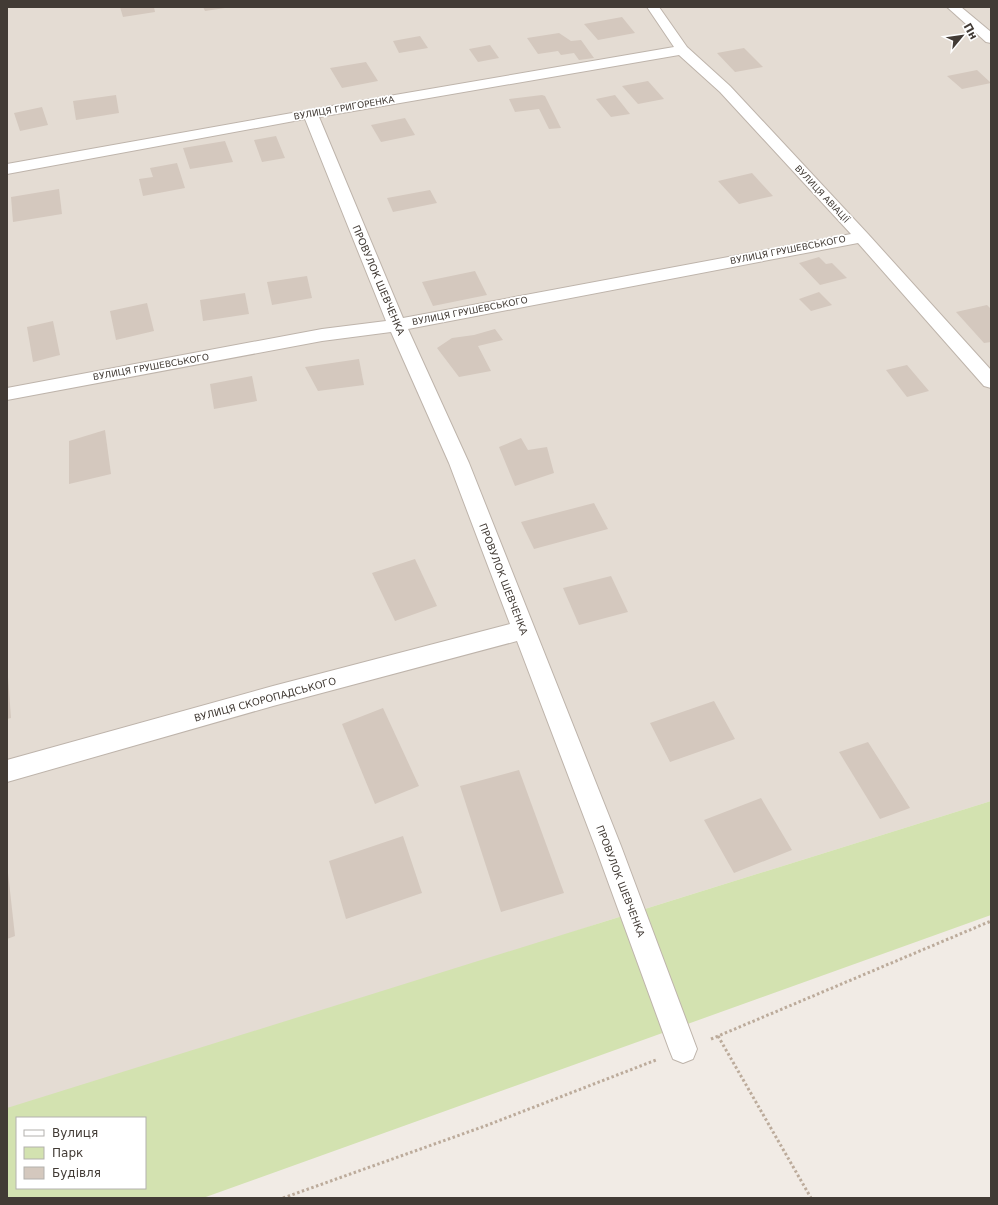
<svg xmlns="http://www.w3.org/2000/svg" width="998" height="1205" font-family="'DejaVu Sans',sans-serif">
<rect width="100%" height="100%" fill="#f1ebe5"/>
<path fill="#e4dcd3" d="M7,7h984v794l-388,121 -586,196 -10,6z"/>
<path fill="#d3e2b0" fill-rule="evenodd" d="M991,801v114l-788,283h-196v-90zM17,1118h128v70h-128z"/>
<g fill="#d4c8be">
<path d="M120,7h34l1,5 -32,5z"/>
<path d="M203,7h22v1l-20,3z"/>
<path d="M622,17l13,16 -37,7 -14,-16z"/>
<path d="M559,33l12,8 10,-1 13,18 -15,2 -5,-7 -13,2 -3,-4 -20,3 -11,-16z"/>
<path d="M420,36l8,12 -29,5 -6,-12z"/>
<path d="M490,45l9,13 -21,4 -9,-13z"/>
<path d="M744,48l19,19 -28,5 -18,-19z"/>
<path d="M366,62l12,19 -36,7 -12,-20z"/>
<path d="M977,70l14,13 -29,6 -15,-13z"/>
<path d="M648,81l16,18 -26,5 -16,-18z"/>
<path d="M116,95l3,18 -43,7 -3,-19z"/>
<path d="M542,95l3,1 16,32 -12,1 -10,-20 -24,3 -6,-13z"/>
<path d="M615,95l15,19 -19,3 -15,-18z"/>
<path d="M42,107l6,18 -28,6 -6,-18z"/>
<path d="M405,118l10,17 -34,7 -10,-17z"/>
<path d="M276,136l9,22 -23,4 -8,-22z"/>
<path d="M225,141l8,21 -43,7 -7,-21z"/>
<path d="M177,163l8,25 -42,8 -4,-17 14,-2 -3,-9z"/>
<path d="M752,173l21,23 -34,8 -21,-23z"/>
<path d="M59,189l3,25 -49,8 -2,-25z"/>
<path d="M430,190l7,13 -44,9 -6,-14z"/>
<path d="M819,257l7,7 6,-1 15,15 -27,7 -21,-22z"/>
<path d="M475,271l12,24 -54,11 -11,-24z"/>
<path d="M307,276l5,22 -40,7 -5,-23z"/>
<path d="M819,292l13,13 -21,6 -12,-12z"/>
<path d="M245,293l4,21 -46,7 -3,-21z"/>
<path d="M147,303l7,28 -38,9 -6,-29z"/>
<path d="M987,305l4,4v33l-7,1 -28,-31z"/>
<path d="M53,321l7,34 -27,7 -6,-35z"/>
<path d="M495,329l8,11 -25,6 13,25 -32,6 -22,-29 15,-10 22,-3z"/>
<path d="M359,359l5,26 -46,6 -13,-24z"/>
<path d="M907,365l22,26 -22,6 -21,-27z"/>
<path d="M252,376l5,25 -43,8 -4,-25z"/>
<path d="M105,430l6,44 -42,10v-43z"/>
<path d="M521,438l7,12 19,-3 7,26 -39,13 -16,-39z"/>
<path d="M594,503l14,26 -74,20 -13,-27z"/>
<path d="M415,559l22,47 -42,15 -23,-48z"/>
<path d="M611,576l17,36 -49,13 -16,-37z"/>
<path d="M7,663l4,55 -4,1z"/>
<path d="M714,701l21,38 -65,23 -20,-39z"/>
<path d="M383,708l36,78 -44,18 -33,-80z"/>
<path d="M868,742l42,66 -30,11 -41,-67z"/>
<path d="M519,770l45,123 -63,19 -41,-126z"/>
<path d="M761,798l31,52 -58,23 -30,-53z"/>
<path d="M403,836l19,57 -76,26 -17,-58z"/>
<path d="M7,864l8,72 -8,3z"/>
</g>
<g fill="none" stroke-linecap="round" stroke-linejoin="round">
<g stroke="#beb4ab" stroke-width="2">
<g id="street">
<path d="M647,7h12l28,40 43,39 138,148 123,136v18l-7,-2 -126,-143 -450,86 61,134 152,383 76,203 -4,10 -10,4 -10,-4 -4,-10 -74,-203 -78,-205 -244,65 -266,76v-22l266,-74 237,-62 -61,-161 -58,-131 -69,9 -315,59v-12l315,-59 64,-8 -81,-202 -298,55v-10l347,-62 320,-55zM679,55l41,37 131,142 -448,84 -84,-201z"/>
<path d="M947,7h14l30,25v11l-5,-1z"/>
</g>
</g>
<g stroke="#bcab9b" stroke-width="3" stroke-dasharray="2.5 2.5" stroke-linecap="butt">
<path d="M718,1036l93,162"/>
<path d="M711,1039l280,-118"/>
<path d="M283,1198l202,-72 171,-66"/>
</g>
<use href="#street" fill="#fff" fill-rule="evenodd"/>
</g>
<g text-anchor="middle" stroke-width="3.5" stroke-linejoin="round" paint-order="stroke">
<g font-size="9" fill="#423b35" stroke="#fff">
<text transform="translate(344 108) rotate(-10)" y="3">ВУЛИЦЯ ГРИГОРЕНКА</text>
<text transform="translate(822 194) rotate(47)" y="3">ВУЛИЦЯ АВІАЦІЇ</text>
<text transform="translate(788 250) rotate(-11)" y="3">ВУЛИЦЯ ГРУШЕВСЬКОГО</text>
<text transform="translate(470 311) rotate(-11)" y="3">ВУЛИЦЯ ГРУШЕВСЬКОГО</text>
<text transform="translate(151 367) rotate(-10)" y="3">ВУЛИЦЯ ГРУШЕВСЬКОГО</text>
</g>
<g font-size="10" fill="#423b35" stroke="#fff">
<text transform="translate(379 280) rotate(67)" y="4">ПРОВУЛОК ШЕВЧЕНКА</text>
<text transform="translate(504 579) rotate(69)" y="4">ПРОВУЛОК ШЕВЧЕНКА</text>
<text transform="translate(265 699) rotate(-15)" y="4">ВУЛИЦЯ СКОРОПАДСЬКОГО</text>
<text transform="translate(621 881) rotate(69)" y="4">ПРОВУЛОК ШЕВЧЕНКА</text>
</g>
</g>
<rect width="998" height="1205" fill="none" stroke="#423b35" stroke-width="16"/>
<rect x="16" y="1117" width="130" height="72" fill="#ffffff" stroke="#b3b1ae"/>
<rect x="24" y="1130" width="20" height="6" fill="#ffffff" stroke="#b3b1ae"/>
<text x="52" y="1137" font-size="12" fill="#423b35">Вулиця</text>
<rect x="24" y="1147" width="20" height="12" fill="#d3e2b0" stroke="#b3b1ae"/>
<text x="52" y="1157" font-size="12" fill="#423b35">Парк</text>
<rect x="24" y="1167" width="20" height="12" fill="#d4c8be" stroke="#b3b1ae"/>
<text x="52" y="1177" font-size="12" fill="#423b35">Будівля</text>
<g transform="translate(962 36) rotate(61)" stroke="#ffffff" stroke-width="3" paint-order="stroke">
<path d="M0-3L7 15L0 10L-7 15Z" fill="#423b35"/>
<text y="-6" font-size="11" font-weight="bold" text-anchor="middle" fill="#423b35">Пн</text>
</g>
</svg>
